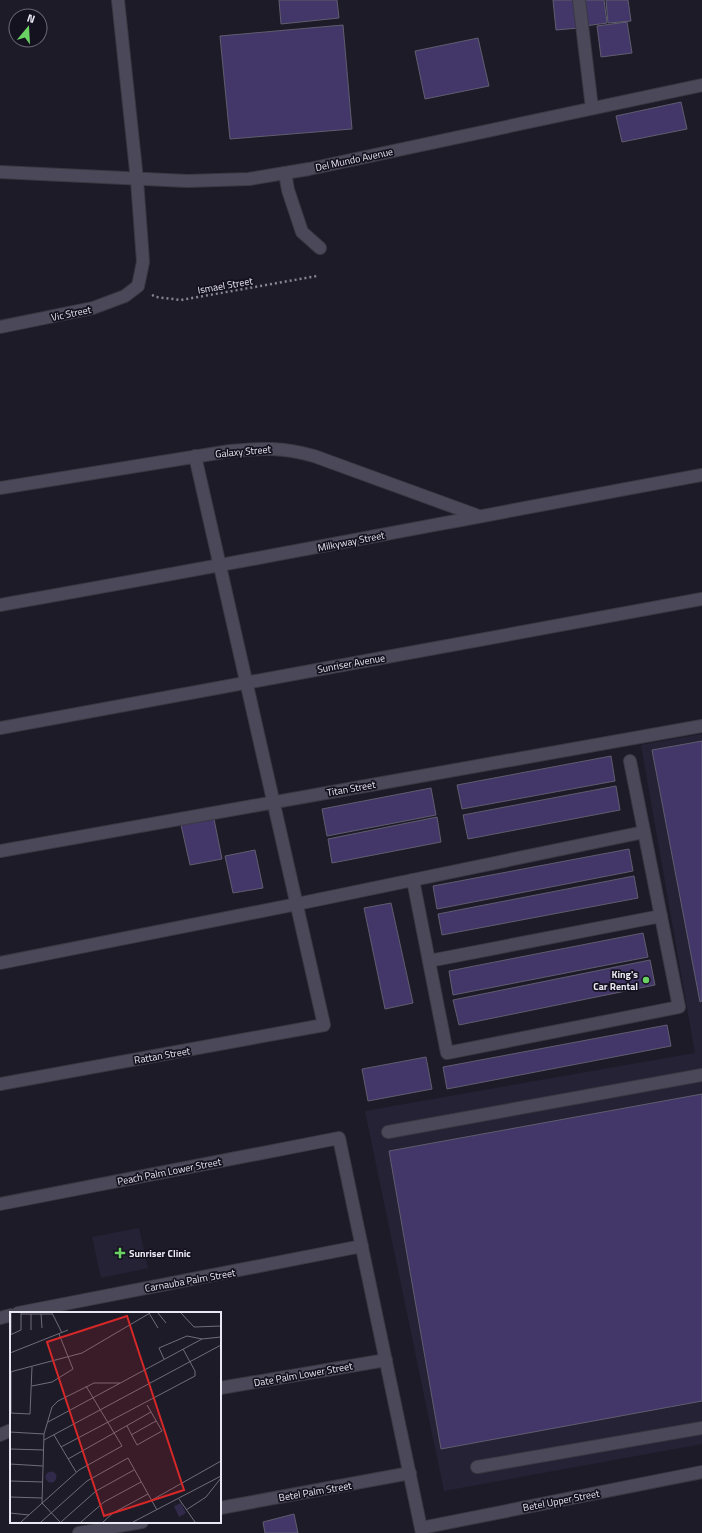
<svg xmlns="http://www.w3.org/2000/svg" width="702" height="1533" font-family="'Titillium Web',sans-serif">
<rect width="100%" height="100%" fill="#1e1b29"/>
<g fill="#262236">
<path d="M702,734v710l-258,47 -79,-380 330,-58 -54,-308z"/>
<path d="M139,1228l9,40 -47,10 -9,-41z"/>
</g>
<g fill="#43376a" stroke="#605d6e">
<path d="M279,0h58l2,18 -58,6z"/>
<path d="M553,0h22l4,28 -23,2z"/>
<path d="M582,0h22l3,23 -22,3z"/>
<path d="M606,0h22l3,21 -23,2z"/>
<path d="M627,22l5,31 -31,4 -4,-31z"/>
<path d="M343,25l9,104 -122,10 -10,-103z"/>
<path d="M478,38l11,48 -64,13 -10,-48z"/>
<path d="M681,102l6,27 -65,13 -6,-26z"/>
<path d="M702,741v260l-2,1 -48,-252z"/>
<path d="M611,756l4,25 -153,28 -5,-24z"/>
<path d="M616,786l4,24 -152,29 -5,-24z"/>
<path d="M431,788l5,27 -109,21 -5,-27z"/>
<path d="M437,817l4,25 -109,21 -4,-24z"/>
<path d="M214,819l8,40 -32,6 -9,-40z"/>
<path d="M629,849l4,22 -196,38 -4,-23z"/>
<path d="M255,850l8,38 -30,5 -8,-37z"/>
<path d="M634,876l4,22 -196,37 -4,-21z"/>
<path d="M391,903l22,100 -28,6 -21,-101z"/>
<path d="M643,933l5,24 -195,38 -4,-24z"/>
<path d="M650,960l5,25 -196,40 -6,-25z"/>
<path d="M667,1025l4,21 -224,43 -4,-22z"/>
<path d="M426,1057l6,32 -64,12 -6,-32z"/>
<path d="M702,1094v307l-261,48 -52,-298z"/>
<path d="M294,1514l4,19h-33l-2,-11z"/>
</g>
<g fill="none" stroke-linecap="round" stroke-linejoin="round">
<g stroke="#3a3842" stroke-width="14">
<g id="minor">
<path d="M579,0l13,108"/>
<path d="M0,172l187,9 62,-2 60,-10 393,-84"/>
<path d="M285,173l3,17 14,42 18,16"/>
<path d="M0,327l93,-19 32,-12 13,-10 5,-24 -1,-14 -5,-68 -19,-180"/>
<path d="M0,488l230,-37c32,-3 52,-4 84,5l162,59"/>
<path d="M0,605c234,-41 468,-87 702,-130"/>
<path d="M0,728l702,-129"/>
<path d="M0,851l702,-125"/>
<path d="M413,880l34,173 232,-46 -49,-246"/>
<path d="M429,961l232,-45"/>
<path d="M0,963l297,-59 347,-72"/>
<path d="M0,1084l324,-59 -129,-569"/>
<path d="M388,1132l314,-57"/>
<path d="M0,1204l339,-66 83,395"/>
<path d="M18,1313l344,-67"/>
<path d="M0,1318l11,-3"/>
<path d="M220,1388l166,-28"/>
<path d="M0,1435l11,-5"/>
<path d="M477,1467l225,-39"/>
<path d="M220,1508l190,-35"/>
<path d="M421,1528l281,-56"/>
<path d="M79,1533l63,-11"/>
</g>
</g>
<path stroke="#898692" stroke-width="2.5" stroke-dasharray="2 3" stroke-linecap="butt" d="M152,295l4,2 25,3 136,-24"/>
<use href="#minor" stroke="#4b4959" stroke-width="12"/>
</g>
<g fill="#6ad364" stroke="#15121f" stroke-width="1.5">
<circle cx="646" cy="980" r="4"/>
<path d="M118 1247h4v4h4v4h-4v4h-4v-4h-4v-4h4z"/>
</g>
<g text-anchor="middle" stroke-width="3.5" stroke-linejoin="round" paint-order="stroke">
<g font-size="10" fill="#eae8f2" stroke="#15121f">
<text transform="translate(354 159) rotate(-12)" y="4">Del Mundo Avenue</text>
<text transform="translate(225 285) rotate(-10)" y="4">Ismael Street</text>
<text transform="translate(71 313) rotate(-12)" y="4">Vic Street</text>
<text transform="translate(243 451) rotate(-5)" y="4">Galaxy Street</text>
<text transform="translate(351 541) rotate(-11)" y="4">Milkyway Street</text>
<text transform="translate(351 663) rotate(-10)" y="4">Sunriser Avenue</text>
<text transform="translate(351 788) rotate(-10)" y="4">Titan Street</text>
<text transform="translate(162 1055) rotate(-10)" y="4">Rattan Street</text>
<text transform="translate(169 1171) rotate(-11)" y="4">Peach Palm Lower Street</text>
<text transform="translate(190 1280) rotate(-10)" y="4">Carnauba Palm Street</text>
<text transform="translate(303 1374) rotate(-10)" y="4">Date Palm Lower Street</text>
<text transform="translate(315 1491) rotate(-10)" y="4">Betel Palm Street</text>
<text transform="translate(561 1500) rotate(-11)" y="4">Betel Upper Street</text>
</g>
<g font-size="10" font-weight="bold" fill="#eae8f2" stroke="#15121f" text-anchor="end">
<text x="638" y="978">King's<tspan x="638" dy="12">Car Rental</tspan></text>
<text x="129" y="1257" text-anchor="start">Sunriser Clinic</text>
</g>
</g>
<g transform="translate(10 1312)">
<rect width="211" height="211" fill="#1e1b29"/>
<path d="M35.5 165a5.5 5.5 0 1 1 11 0a5.5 5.5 0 1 1-11 0ZM171,191l5,10 -7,4 -5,-11z" fill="#312a4a"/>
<path fill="none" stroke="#706d79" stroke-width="1" d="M1,1v21M42,1l10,20M139,1l9,15M148,1l8,10M171,1l13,14 27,-1M11,2h31M21,2v16M31,2l1,14M0,23l11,-5v-17M0,41l58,-23M154,47l-5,-11 28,-12 15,3M0,60l72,-19 68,-40M22,74l20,-4 21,-13 -14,-35M0,101l20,1 2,-47M1,101v-41M38,110l154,-83 19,-2M117,114l10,19 25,-14 -15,-26M0,120l34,2M44,123l22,37M121,123l25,-14M34,128l177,-95M51,135l134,-71v-5l-12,-22M0,137l34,1M58,147l83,-47M0,152l33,2M0,169l33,1M0,185l32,1M169,187l16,23M142,188l69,-39M176,198l20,-13 15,-19M0,201l19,2M11,210l58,-52 43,-24 -36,-60M31,210l46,-41 41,-23 29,52M50,210l-18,-19 2,-69 8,-27 6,-6 36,-18h26M51,210l35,-31 38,-21M71,210l23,-20 37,-20M93,210l10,-9 35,-19M123,210l88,-46"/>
<path fill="#d62828" fill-opacity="0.15" stroke="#d62828" stroke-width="2" d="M117,4l57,174 -80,26 -57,-174z"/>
<rect width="211" height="211" fill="none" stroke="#eae8f2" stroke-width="2"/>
</g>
<g transform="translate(28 28) rotate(18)"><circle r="19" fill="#15121f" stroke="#6a6873"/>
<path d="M0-3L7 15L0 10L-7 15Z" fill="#6ad364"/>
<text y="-6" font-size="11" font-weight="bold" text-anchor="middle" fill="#eae8f2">N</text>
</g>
</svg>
